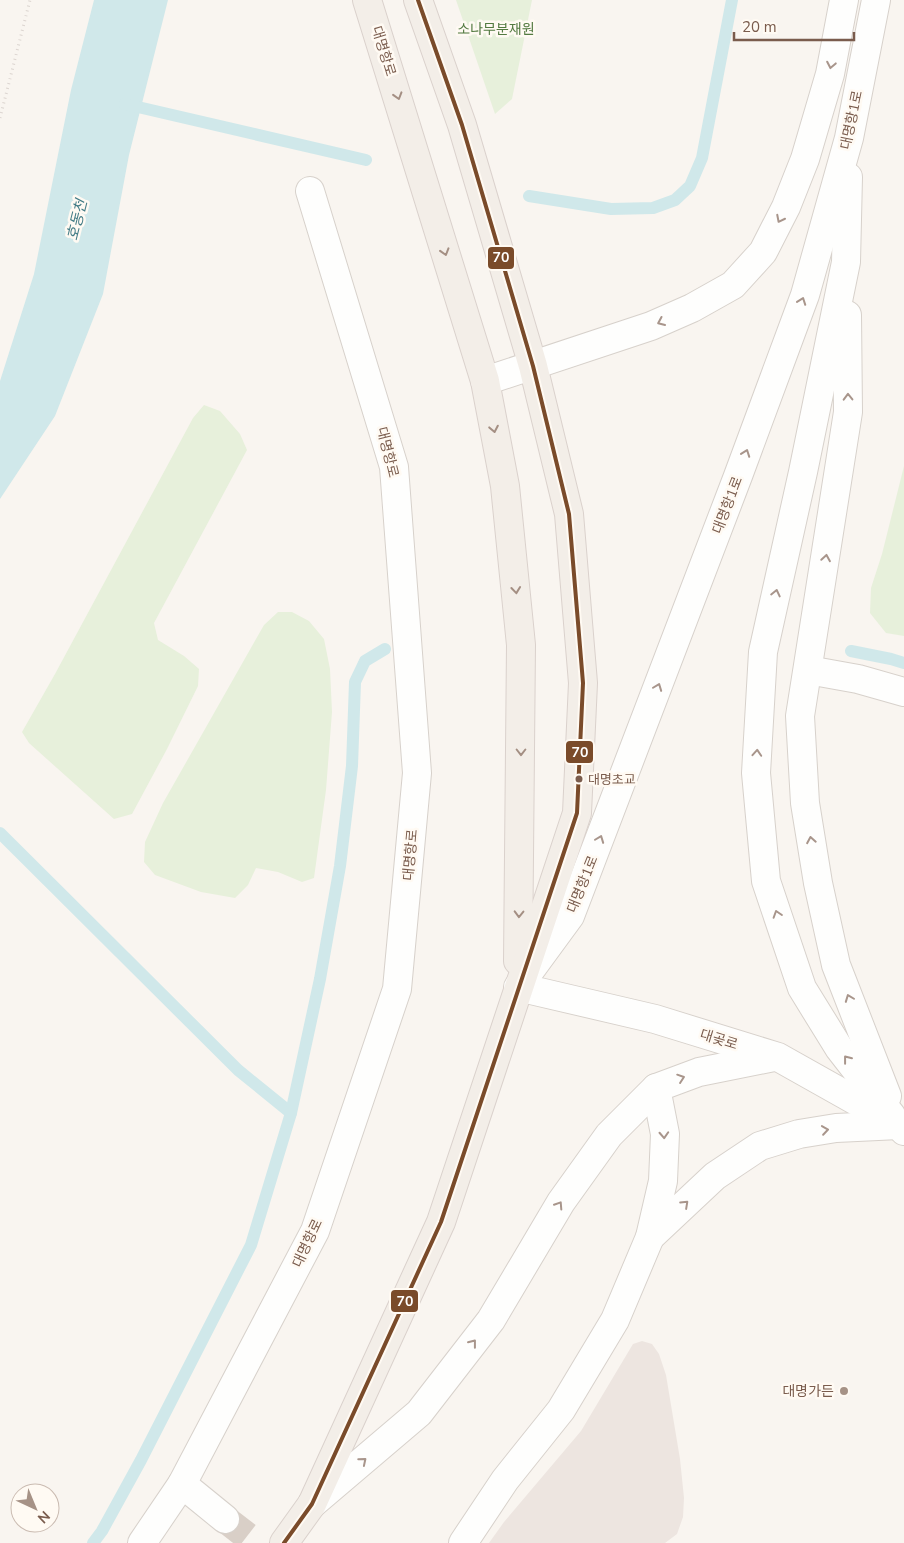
<svg xmlns="http://www.w3.org/2000/svg" width="904" height="1543" font-family="'Nunito Sans','Noto Sans KR',sans-serif">
<rect width="100%" height="100%" fill="#f9f5f0"/>
<path fill="#ede5e0" d="M642,1341l10,3 7,10 7,21 14,84 4,39 -1,19 -6,17 -12,9h-176l15,-21 77,-91 52,-87z"/>
<g fill="#e7f0db">
<path d="M456,0h76l-20,99 -17,15z"/>
<path d="M204,405l16,6 20,23 7,16 -93,173 4,17 26,16 15,13 -1,17 -31,63 -35,65 -18,5 -85,-76 -7,-11 33,-58 138,-256z"/>
<path d="M904,466v170l-18,-3 -16,-20 1,-25 11,-34z"/>
<path d="M278,612h14l17,9 15,18 6,30 2,43 -6,78 -12,88 -12,4 -24,-10 -22,-4 -8,17 -13,13 -34,-6 -46,-17 -11,-13 1,-20 18,-39 101,-178z"/>
</g>
<path fill="#d0e8ea" d="M94,0h74l-39,155 -26,139 -48,122 -55,83v-118l34,-107 37,-184z"/>
<g fill="none" stroke-linecap="round" stroke-linejoin="round">
<g stroke="#d0e8ea" stroke-width="12">
<path d="M125,104l241,56"/>
<path d="M529,196l82,13 42,-1 22,-8 15,-14 12,-28 30,-158"/>
<path d="M851,651l40,8 13,4"/>
<path d="M0,833l238,237 53,43 -40,132 -110,215 -39,71 -9,12"/>
<path d="M291,1113l29,-134 20,-113 12,-100 3,-84 10,-21 20,-12"/>
</g>
<path stroke="#d9cfc7" stroke-width="28" stroke-dasharray="28 14" stroke-linecap="butt" d="M225,1519l31,24"/>
<g stroke="#d7d1cb" stroke-width="30">
<g id="minor">
<path d="M876,0l-27,138 -44,157 -67,181 -168,440 -52,71 137,32 123,38 121,68 5,6"/>
<path d="M848,177l-2,85 -43,210 -40,180 -7,121 10,108 36,107 37,60 52,67"/>
<path d="M847,315l1,97 -48,304 5,87 13,80 18,82 51,131"/>
<path d="M485,381l166,-55 41,-18 41,-23 30,-33 23,-45 19,-48 25,-85 14,-74"/>
<path d="M808,670l50,9 46,13"/>
<path d="M650,1237l65,-61 45,-30 39,-12 37,-6 63,-3"/>
<path d="M182,1484l133,-253 82,-242 20,-216 -23,-306 -84,-276"/>
<path d="M312,1504l107,-91 72,-93 70,-118 48,-67 47,-47 43,-16 75,-15"/>
<path d="M142,1543l40,-59 43,35"/>
<path d="M463,1543l42,-63 56,-70 54,-90 35,-83 13,-56 2,-47 -9,-46"/>
</g>
</g>
<g stroke="#dad1cc" stroke-width="30">
<g id="major">
<path d="M367,0l118,381 20,105 16,159 -3,316"/>
<path d="M284,1543l28,-39 129,-282 136,-409 6,-130 -14,-169 -36,-148 -71,-241 -44,-125"/>
</g>
</g>
<path stroke="#dcd5d0" stroke-width="3" stroke-dasharray="1 4" stroke-linecap="butt" d="M0,118l30,-118"/>
<use href="#minor" stroke="#fefefd" stroke-width="28"/>
<use href="#major" stroke="#f3eee8" stroke-width="28"/>
<g stroke="#fffaf3" stroke-width="8">
<path id="bus-1" d="M284,1543l28,-39 129,-282 136,-409 6,-130 -14,-169 -36,-148 -71,-241 -44,-125"/>
</g>
<use href="#bus-1" stroke="#7a4b2a" stroke-width="4"/>
</g>
<defs><path id="oneway-chevron" d="M-2-3.5L2.5 0L-2 3.5" fill="none" stroke-width="1.6" stroke-linecap="round" stroke-linejoin="round" transform="scale(1.25)"/></defs>
<g stroke="#a8958b">
<use href="#oneway-chevron" transform="translate(831 65) rotate(101)"/>
<use href="#oneway-chevron" transform="translate(780 219) rotate(117)"/>
<use href="#oneway-chevron" transform="translate(802 301) rotate(-70)"/>
<use href="#oneway-chevron" transform="translate(661 322) rotate(156)"/>
<use href="#oneway-chevron" transform="translate(848 397) rotate(-91)"/>
<use href="#oneway-chevron" transform="translate(746 453) rotate(-70)"/>
<use href="#oneway-chevron" transform="translate(826 558) rotate(-81)"/>
<use href="#oneway-chevron" transform="translate(776 593) rotate(-77)"/>
<use href="#oneway-chevron" transform="translate(658 687) rotate(-69)"/>
<use href="#oneway-chevron" transform="translate(757 753) rotate(-86)"/>
<use href="#oneway-chevron" transform="translate(600 839) rotate(-69)"/>
<use href="#oneway-chevron" transform="translate(811 840) rotate(-100)"/>
<use href="#oneway-chevron" transform="translate(777 914) rotate(-108)"/>
<use href="#oneway-chevron" transform="translate(849 998) rotate(-111)"/>
<use href="#oneway-chevron" transform="translate(847 1059) rotate(-128)"/>
<use href="#oneway-chevron" transform="translate(681 1078) rotate(-19)"/>
<use href="#oneway-chevron" transform="translate(825 1130) rotate(-8)"/>
<use href="#oneway-chevron" transform="translate(664 1135) rotate(87)"/>
<use href="#oneway-chevron" transform="translate(685 1204) rotate(-43)"/>
<use href="#oneway-chevron" transform="translate(559 1205) rotate(-57)"/>
<use href="#oneway-chevron" transform="translate(473 1343) rotate(-52)"/>
<use href="#oneway-chevron" transform="translate(363 1461) rotate(-40)"/>
</g>
<g stroke="#a48f83">
<use href="#oneway-chevron" transform="translate(398 96) rotate(73)"/>
<use href="#oneway-chevron" transform="translate(445 252) rotate(73)"/>
<use href="#oneway-chevron" transform="translate(494 429) rotate(79)"/>
<use href="#oneway-chevron" transform="translate(516 590) rotate(84)"/>
<use href="#oneway-chevron" transform="translate(521 752) rotate(90)"/>
<use href="#oneway-chevron" transform="translate(519 914) rotate(91)"/>
</g>
<circle fill="#7a5c4d" stroke="#fffaf3" stroke-width="2" cx="579" cy="779" r="4.5"/>
<circle fill="#a69286" stroke="#fffaf3" stroke-width="2" cx="844" cy="1391" r="5"/>
<g text-anchor="middle" stroke-width="5" stroke-linejoin="round" paint-order="stroke">
<g font-size="13" fill="#7a5c4d" stroke="#fffaf3" text-anchor="start">
<text x="588" y="784">대명초교</text>
</g>
<g font-size="14" fill="#537a41" stroke="#fffaf3">
<text x="496" y="34">소나무분재원</text>
</g>
<g font-size="14" fill="#7a5c4d" stroke="#fffaf3">
<text transform="translate(384 51) rotate(73)" y="5">대명항로</text>
<text transform="translate(851 120) rotate(-78)" y="5">대명항1로</text>
<text transform="translate(388 452) rotate(76)" y="5">대명항로</text>
<text transform="translate(727 505) rotate(-69)" y="5">대명항1로</text>
<text transform="translate(410 855) rotate(-85)" y="5">대명항로</text>
<text transform="translate(582 884) rotate(-68)" y="5">대명항1로</text>
<text transform="translate(719 1039) rotate(17)" y="5">대곶로</text>
<text transform="translate(307 1243) rotate(-65)" y="5">대명항로</text>
</g>
<g font-size="14" fill="#7a5c4d" stroke="#fffaf3" text-anchor="end">
<text x="834" y="1396">대명가든</text>
</g>
<g font-size="15" font-style="italic" fill="#437c86" stroke="#fffaf3">
<text transform="translate(77 220) rotate(-76)" y="5">호동천</text>
</g>
</g>
<g stroke="#fffaf3" stroke-width="2">
<rect x="487" y="246" width="28" height="24" rx="5" fill="#7a4b2a"/>
<rect x="565" y="740" width="29" height="24" rx="5" fill="#7a4b2a"/>
<rect x="390" y="1289" width="29" height="24" rx="5" fill="#7a4b2a"/>
</g>
<g font-size="14" text-anchor="middle" font-weight="bold" fill="#fff">
<text x="501" y="262">70</text>
<text x="580" y="757">70</text>
<text x="405" y="1306">70</text>
</g>
<g transform="translate(35 1508) rotate(136)"><circle r="24" fill="#fffaf3" stroke="#cabbb1"/>
<path d="M0-4L9 19L0 12L-9 19Z" fill="#a69286"/>
<text y="-8" font-size="14" font-weight="bold" text-anchor="middle" fill="#7a5c4d">N</text>
</g>
<path d="M734 32v8h120v-8" fill="none" stroke="#7a5c4d" stroke-width="2.5"/>
<text x="742" y="32" font-size="15" fill="#7a5c4d" stroke="#fffaf3" stroke-width="4" paint-order="stroke">20 m</text>
</svg>
